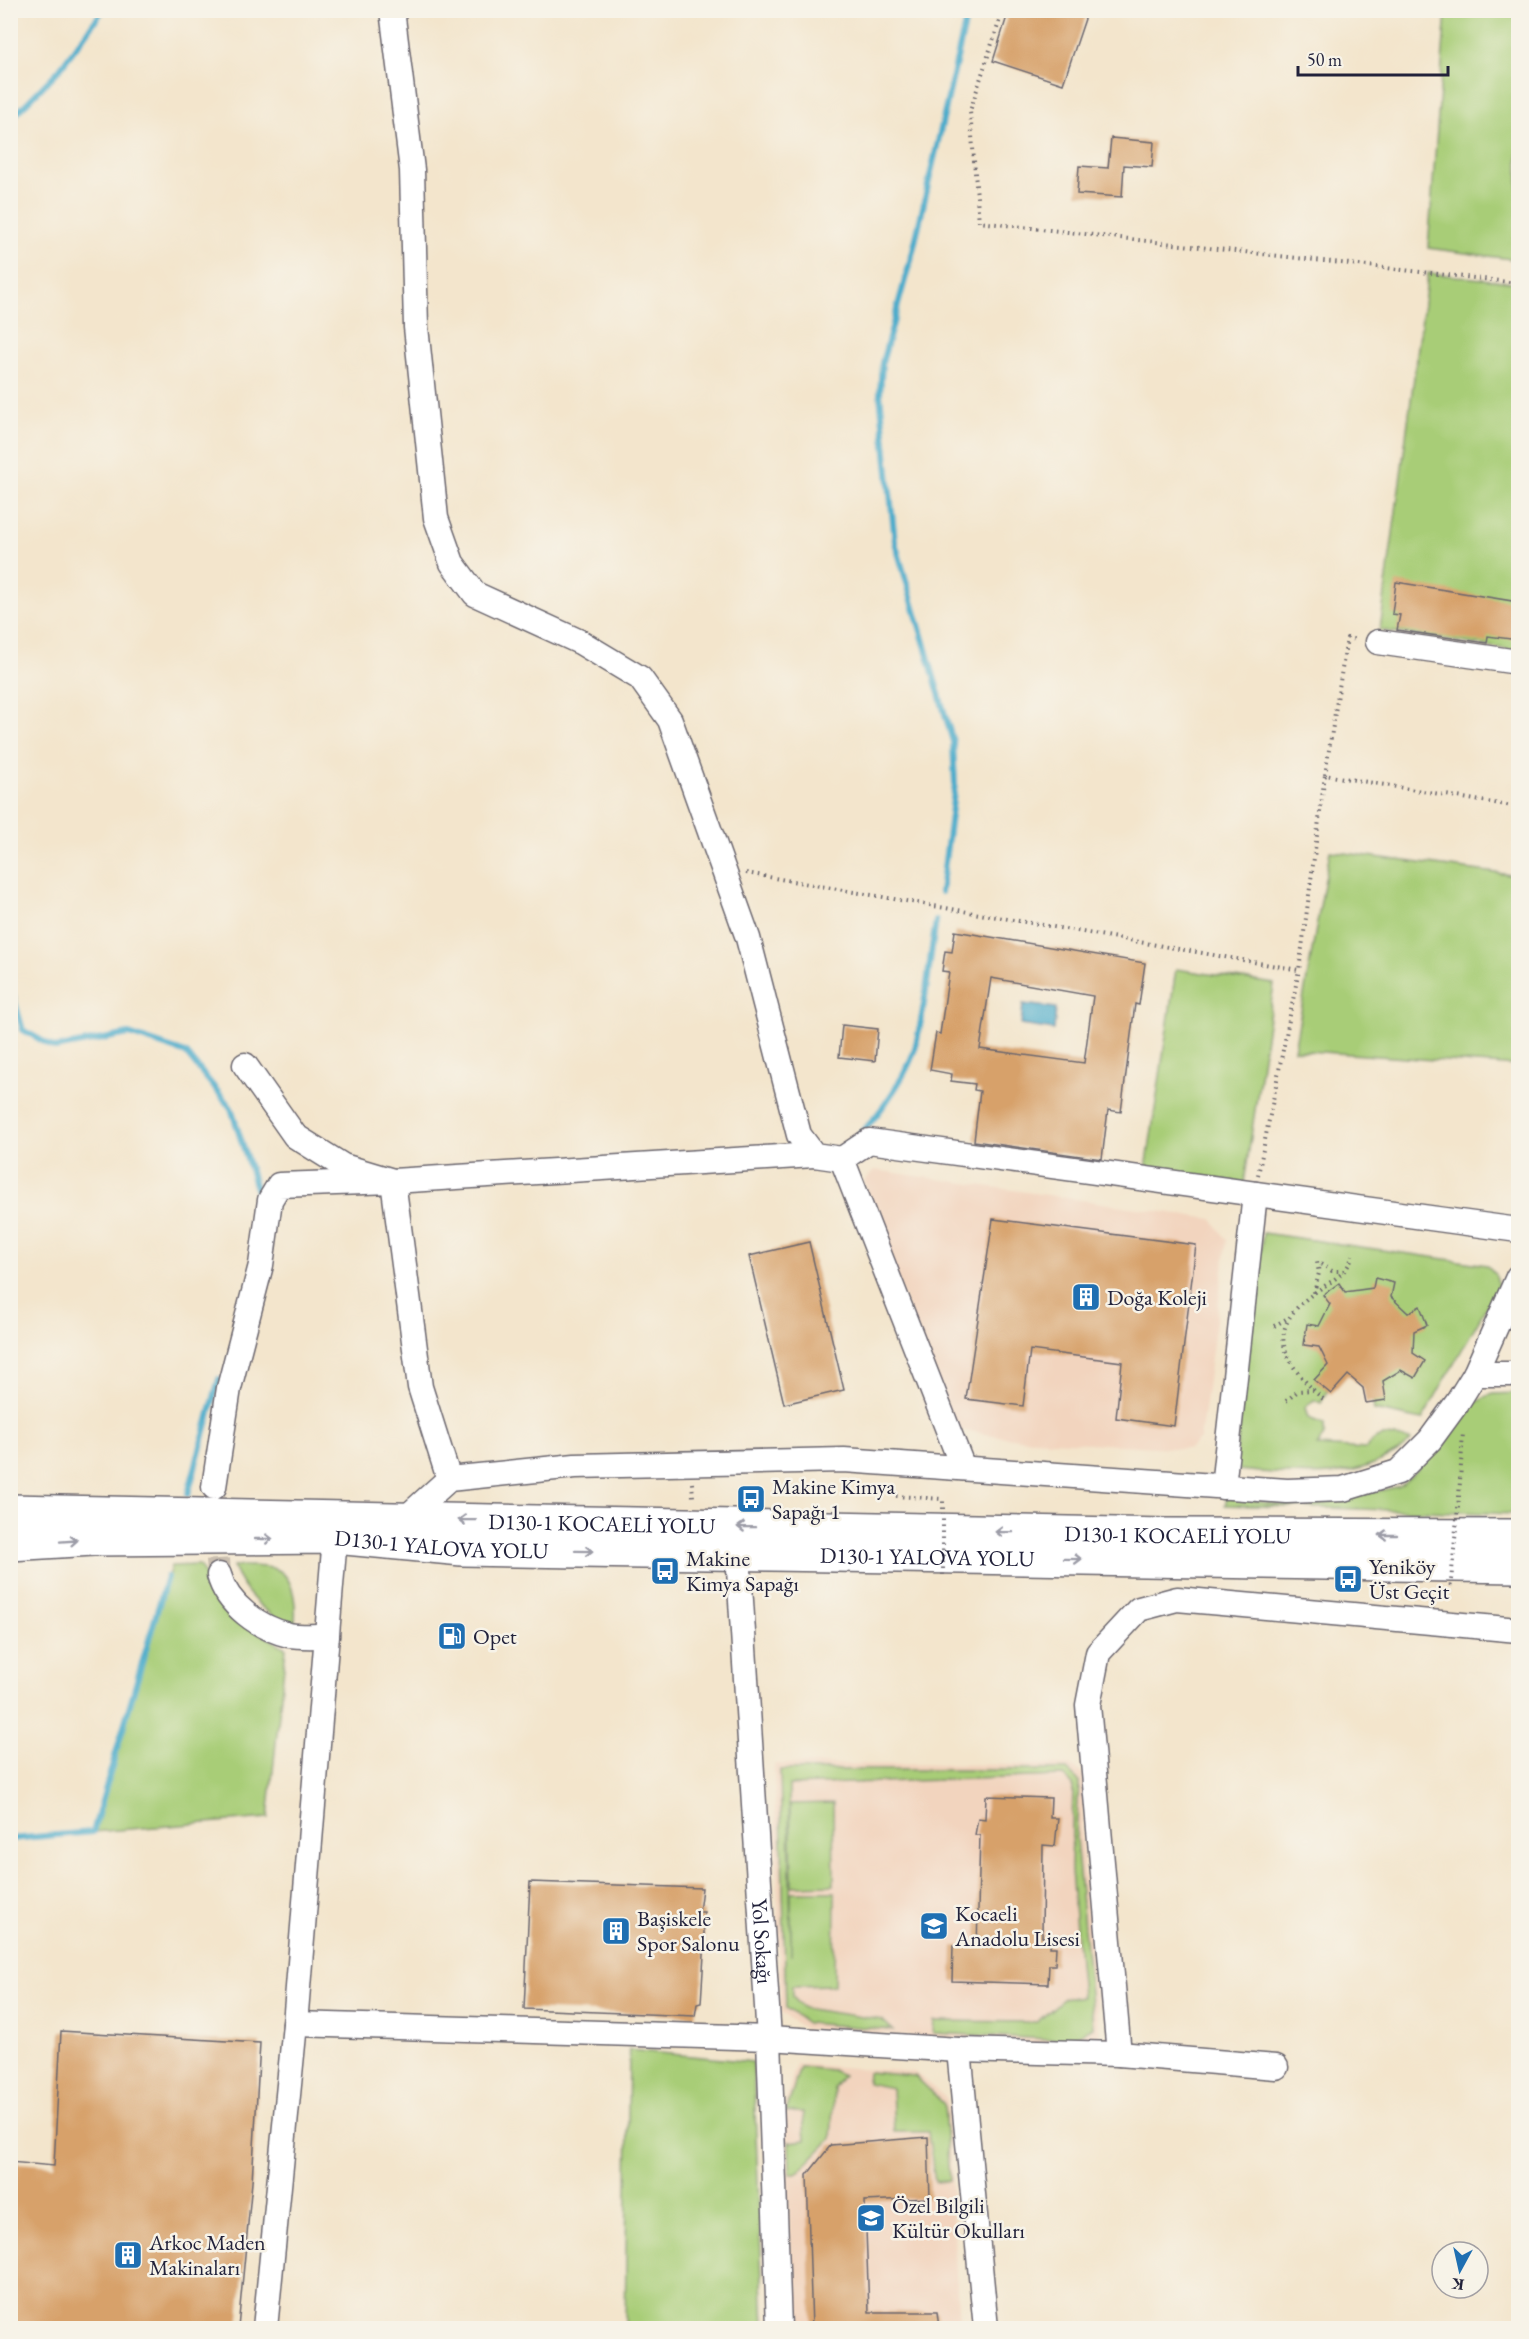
<svg xmlns="http://www.w3.org/2000/svg" width="1529" height="2339" font-family="'EB Garamond',serif">
<rect width="100%" height="100%" fill="#f7f3e8"/>
<filter id="ink" filterUnits="userSpaceOnUse"><feTurbulence type="fractalNoise" baseFrequency=".0167" numOctaves="2"/><feDisplacementMap in="SourceGraphic" scale="12" xChannelSelector="R" yChannelSelector="G"/><feConvolveMatrix kernelMatrix="1 2 1 2 8 2 1 2 1" color-interpolation-filters="sRGB"/></filter>
<filter id="wash" filterUnits="userSpaceOnUse"><feTurbulence type="fractalNoise" baseFrequency=".008" numOctaves="4" result="noise"/><feDisplacementMap in="SourceGraphic" scale="24" xChannelSelector="R" yChannelSelector="G"/><feGaussianBlur stdDeviation="1.35" result="paint"/><feColorMatrix in="noise" values="0 0 0 0 0 0 0 0 0 0 0 0 0 0 0 0 0 1.4 0 .05"/><feComposite in="paint" operator="in"/></filter>
<g filter="url(#wash)">
<rect width="100%" height="100%" fill="#f3e5cc"/>
<g fill="#f2d4be">
<path d="M875,1170l337,49 15,21 -27,199 -11,10 -171,-10 -69,-11 -85,-247z"/>
<path d="M774,1764l296,1 15,11 -4,62 19,198 -30,11 -265,-18 -24,-16z"/>
<path d="M796,2064l118,8 33,27 12,229h-165l-10,-220z"/>
</g>
<g fill="#a8cd77" stroke="#657859" stroke-width="1.5">
<path d="M1446,11h72v249l-90,-12z"/>
<path d="M1428,273l90,10v368l-138,-21z"/>
<path d="M1330,851l188,25v190l-224,-16z"/>
<path d="M1176,969l98,15 -30,199 -98,-14z"/>
<path d="M1263,1233l224,32c6,6 13,13 10,23l-75,132 -48,-10 -6,-42 -34,10 -13,25 -7,-3 -9,8 3,10 16,6v11l-7,11 49,3c13,-20 24,-12 45,-9 -4,7 -11,10 -18,14 -50,31 -103,19 -159,16z"/>
<path d="M1518,1393v121l-293,-9 2,-8 50,7h45l78,-18 34,-32 31,-46 27,-14z"/>
<path d="M199,1565c27,47 40,57 87,83l-18,170 -175,14 78,-266z"/>
<path d="M233,1566c14,0 30,-1 43,3 20,8 21,42 18,59 -26,-12 -52,-35 -61,-62z"/>
<path d="M780,1770h287l12,11 -3,58 17,188 -24,13 -136,-7 1,-12 103,1 26,-23 19,-3 -11,-125 2,-86 -10,-9 -274,9 2,171v-64h44l-1,93 -42,1v10l11,12 79,12 11,10 -86,-7 -21,-15z"/>
<path d="M833,1803l1,82 -42,1 -2,-82z"/>
<path d="M629,2050l124,12 11,266h-139z"/>
<path d="M800,2067l32,3 11,5 -9,13 -3,51 -33,33 -8,2 -1,-32 16,-2 -2,-28h-17z"/>
<path d="M868,2072l47,4 29,28 5,77 -14,1 -7,-50h-34l-2,-44 -25,-5z"/>
</g>
<path fill="#4caccb" stroke="#376783" stroke-width="1.5" d="M1023,1004l33,4 -2,22 -33,-5z"/>
<g fill="none" stroke-linecap="round" stroke-linejoin="round">
<g stroke="#4caccb" stroke-width="6">
<path d="M10,120l49,-50 44,-60"/>
<path d="M941,892l14,-108 -2,-42 -58,-200 -15,-148 2,-31 31,-112 55,-241"/>
<path d="M10,985l13,45 32,18 74,-14 57,19 45,55 28,90 -1,5"/>
<path d="M861,1133c19,-19 49,-62 55,-89 10,-39 13,-82 20,-123"/>
<path d="M188,1494l31,-115"/>
<path d="M10,1839l83,-7 74,-255"/>
</g>
</g>
<g id="blocks">
<g fill="#d7a16a" fill-rule="evenodd">
<path d="M1009,10h79l-25,74 -70,-23z"/>
<path d="M1111,138l43,4 -2,25 -28,-2 -2,32 -45,-3 2,-28 29,2z"/>
<path d="M1396,582l122,20v38l-30,-4 -1,7 -90,-13 3,-15 -8,-1z"/>
<path d="M955,931l190,32 -6,42 -4,-1 -14,108 -13,-2 -6,49 -128,-18 6,-50 -6,-1 1,-6 -24,-3 1,-7 -22,-4 6,-37 4,1 9,-62 -7,-1 3,-20 7,1zM991,978l102,18 -9,67 -104,-14z"/>
<path d="M842,1025l36,4 -3,32 -36,-4z"/>
<path d="M993,1219l203,26 -22,181 -58,-8 6,-56 -92,-12 -7,56 -57,-7z"/>
<path d="M809,1242l35,148 -60,14 -35,-148z"/>
<path d="M1375,1278l19,5 -3,14 17,16 12,-7 7,19 -13,6 -1,22 12,8 -10,17 -14,-8 -18,11 3,19 -20,3 -3,-15 -15,-13 -17,19 -17,-14 14,-15 -9,-18 -15,-2 3,-21 12,2 11,-22 -7,-9 16,-12 6,9 28,-4z"/>
<path d="M986,1796l65,2 -1,20h8l-3,28 -12,-1 -1,92h9l-1,10h6l-1,18h-6l-1,19 -96,-3 1,-35 24,1 3,-112h-5l3,-17 7,1z"/>
<path d="M530,1882l172,6 -3,24h5v43l-3,48 -4,1 -2,12 -171,-7z"/>
<path d="M61,2031l199,12 -8,139 -14,146h-228v-166l44,4z"/>
<path d="M928,2137l2,61 -65,3 4,111h68l2,16h-127l-5,-153 24,-30z"/>
</g>
</g>
</g>
<g filter="url(#ink)">
<use href="#blocks" fill-opacity="0" stroke="#6b666e" stroke-width="1.5"/>
<g fill="none" stroke-linecap="round" stroke-linejoin="round">
<path stroke="#c9beaf" stroke-width="24" stroke-dasharray="24 12" stroke-linecap="butt" d="M216,1523l3,52"/>
<g stroke="#6b666e" stroke-width="27">
<g id="minor">
<path d="M392,10l20,160 4,157 20,191 16,45 23,31 105,48 60,36 30,42 78,218 51,197 15,20 28,4"/>
<path d="M1378,642l140,20"/>
<path d="M245,1065l50,71 48,30 50,15 27,206 29,92"/>
<path d="M1475,1374h43"/>
<path d="M963,1468l-121,-309 27,-18 649,89"/>
<path d="M214,1487l15,-99 32,-123 9,-65 9,-15 114,-4 421,-26"/>
<path d="M1223,1487l32,-293"/>
<path d="M406,1518l43,-39 126,-13 269,-6 443,31 56,-2 55,-17 32,-32 27,-37 18,-29 43,-97"/>
<path id="s1" d="M738,1554l31,484 10,290"/>
<path d="M219,1575c8,30 40,53 70,60 11,2 26,1 38,1"/>
<path d="M295,2024l474,14 190,12 160,4 157,13"/>
<path d="M959,2050l27,278"/>
<path d="M1119,2054l-31,-349 10,-52 41,-44 38,-10 341,31"/>
<path d="M265,2328l30,-304 40,-487"/>
</g>
</g>
<g stroke="#6b666e" stroke-width="36">
<g id="highway">
<path id="s2" d="M10,1511l1155,24 353,1"/>
<path id="s3" d="M10,1544l83,-5 242,-2 127,12 1056,17"/>
</g>
</g>
<g stroke="#6b666e" stroke-width="4" stroke-dasharray="1.5 4.5" stroke-linecap="butt">
<path d="M1003,10l-33,101 9,111 539,61"/>
<path d="M1325,775l22,-137 10,2"/>
<path d="M746,873l553,97 26,-195 193,32"/>
<path d="M1258,1175l41,-205"/>
<path d="M1314,1293l5,-20 -2,-11 15,9h11"/>
<path d="M1274,1326l12,-7"/>
<path d="M1323,1399c-41,-38 -61,-70 -6,-108 13,-9 33,-19 35,-36"/>
<path d="M1286,1401l12,-10 15,-1"/>
<path d="M692,1483l1,14"/>
<path d="M896,1496l47,3"/>
<path d="M1459,1497l4,-65"/>
</g>
<use href="#minor" stroke="#fff" stroke-width="24"/>
<use href="#highway" stroke="#fff" stroke-width="33"/>
<g stroke="#6b666e" stroke-width="4" stroke-dasharray="1.5 4.5" stroke-linecap="butt">
<path d="M943,1575v-76"/>
<path d="M1450,1592l9,-95"/>
</g>
</g>
<defs><path id="oneway-shaft" d="M-6 0H5M1.5-3L5.5 0L1.5 3" fill="none" stroke-width="1.6" stroke-linecap="round" stroke-linejoin="round" transform="scale(1.5)"/></defs>
<g stroke="#9c9ca7">
<use href="#oneway-shaft" transform="translate(467 1520) rotate(-179)"/>
<use href="#oneway-shaft" transform="translate(746 1527) rotate(-179)"/>
<use href="#oneway-shaft" transform="translate(1004 1532) rotate(-179)"/>
<use href="#oneway-shaft" transform="translate(1388 1535) rotate(180)"/>
<use href="#oneway-shaft" transform="translate(264 1539)"/>
<use href="#oneway-shaft" transform="translate(69 1541) rotate(-4)"/>
<use href="#oneway-shaft" transform="translate(584 1551) rotate(1)"/>
<use href="#oneway-shaft" transform="translate(1073 1559) rotate(1)"/>
</g>
</g>
<defs>
<g id="building-square" transform="scale(1.5)"><rect x="-9" y="-9" width="18" height="18" rx="4" fill="#1f6fb2" stroke="#f7f3e8"/><path d="M-4-6H4V6H1V3H-1V6H-4ZM-2.5-4.3h1.7v1.8h-1.7ZM.8-4.3h1.7v1.8H.8ZM-2.5-1h1.7V.8h-1.7ZM.8-1h1.7V.8H.8Z" fill="#fff"/></g>
<g id="bus-square" transform="scale(1.5)"><rect x="-9" y="-9" width="18" height="18" rx="4" fill="#1f6fb2" stroke="#f7f3e8"/><path d="M-5-6H5V4H4V6H2V4H-2V6H-4V4H-5ZM-3.5-4V0h7V-4ZM-3.5 1.2v1.5H-2V1.2ZM2 1.2v1.5H3.5V1.2Z" fill="#fff"/></g>
<g id="fuel-square" transform="scale(1.5)"><rect x="-9" y="-9" width="18" height="18" rx="4" fill="#1f6fb2" stroke="#f7f3e8"/><path d="M-5.5-6h7V0h2V4h1.3V-2.5L3-4.5l.8-.8L6-3V5H2.5V1h-1V6h-7ZM-4.2-4.7v3.2H.2V-4.7Z" fill="#fff"/></g>
<g id="school-square" transform="scale(1.5)"><rect x="-9" y="-9" width="18" height="18" rx="4" fill="#1f6fb2" stroke="#f7f3e8"/><path d="M0-5L7-2L0 1L-7-2ZM-4 1L0 2.5L4 1V4Q0 6-4 4Z" fill="#fff"/></g>
</defs>
<g fill-rule="evenodd">
<use href="#building-square" x="1086" y="1297"/>
<use href="#bus-square" x="751" y="1499"/>
<use href="#bus-square" x="665" y="1571"/>
<use href="#bus-square" x="1348" y="1579"/>
<use href="#fuel-square" x="452" y="1636"/>
<use href="#school-square" x="934" y="1926"/>
<use href="#building-square" x="616" y="1931"/>
<use href="#school-square" x="871" y="2218"/>
<use href="#building-square" x="128" y="2255"/>
</g>
<g text-anchor="middle" stroke-width="5" stroke-linejoin="round" paint-order="stroke">
<g font-size="22" fill="#22223b" stroke="#f7f3e8" text-anchor="start">
<text x="1107" y="1305">Doğa Koleji</text>
<text x="772" y="1494">Makine Kimya<tspan x="772" dy="25">Sapağı 1</tspan></text>
<text x="686" y="1566">Makine<tspan x="686" dy="25">Kimya Sapağı</tspan></text>
<text x="1369" y="1574">Yeniköy<tspan x="1369" dy="25">Üst Geçit</tspan></text>
<text x="473" y="1644">Opet</text>
<text x="955" y="1921">Kocaeli<tspan x="955" dy="25">Anadolu Lisesi</tspan></text>
<text x="637" y="1926">Başiskele<tspan x="637" dy="25">Spor Salonu</tspan></text>
<text x="892" y="2213">Özel Bilgili<tspan x="892" dy="25">Kültür Okulları</tspan></text>
<text x="149" y="2250">Arkoc Maden<tspan x="149" dy="25">Makinaları</tspan></text>
</g>
<g font-size="22" fill="#22223b" stroke="#f7f3e8">
<text dy="8" stroke="none"><textPath href="#s2" startOffset="592">D130-1 KOCAELİ YOLU</textPath></text>
<text dy="8" stroke="none"><textPath href="#s2" startOffset="1168">D130-1 KOCAELİ YOLU</textPath></text>
<text dy="8" stroke="none"><textPath href="#s3" startOffset="432">D130-1 YALOVA YOLU</textPath></text>
<text dy="8" stroke="none"><textPath href="#s3" startOffset="918">D130-1 YALOVA YOLU</textPath></text>
<text dy="8" stroke="none"><textPath href="#s1" startOffset="388">Yol Sokağı</textPath></text>
</g>
</g>
<rect width="1529" height="2339" fill="none" stroke="#f7f3e8" stroke-width="36"/>
<g transform="translate(1460 2270) rotate(188)"><circle r="28" fill="#f7f3e8" stroke="#a29fa3" stroke-width="1.5"/>
<path d="M0-4.5L10 22L0 15L-10 22Z" fill="#1f6fb2"/>
<text y="-9" font-size="16" font-weight="bold" text-anchor="middle" fill="#22223b">K</text>
</g>
<path d="M1298 66v9h150v-9" fill="none" stroke="#22223b" stroke-width="3"/>
<text x="1307" y="66" font-size="18" fill="#22223b" stroke="#f7f3e8" stroke-width="4.5" paint-order="stroke">50 m</text>
</svg>
